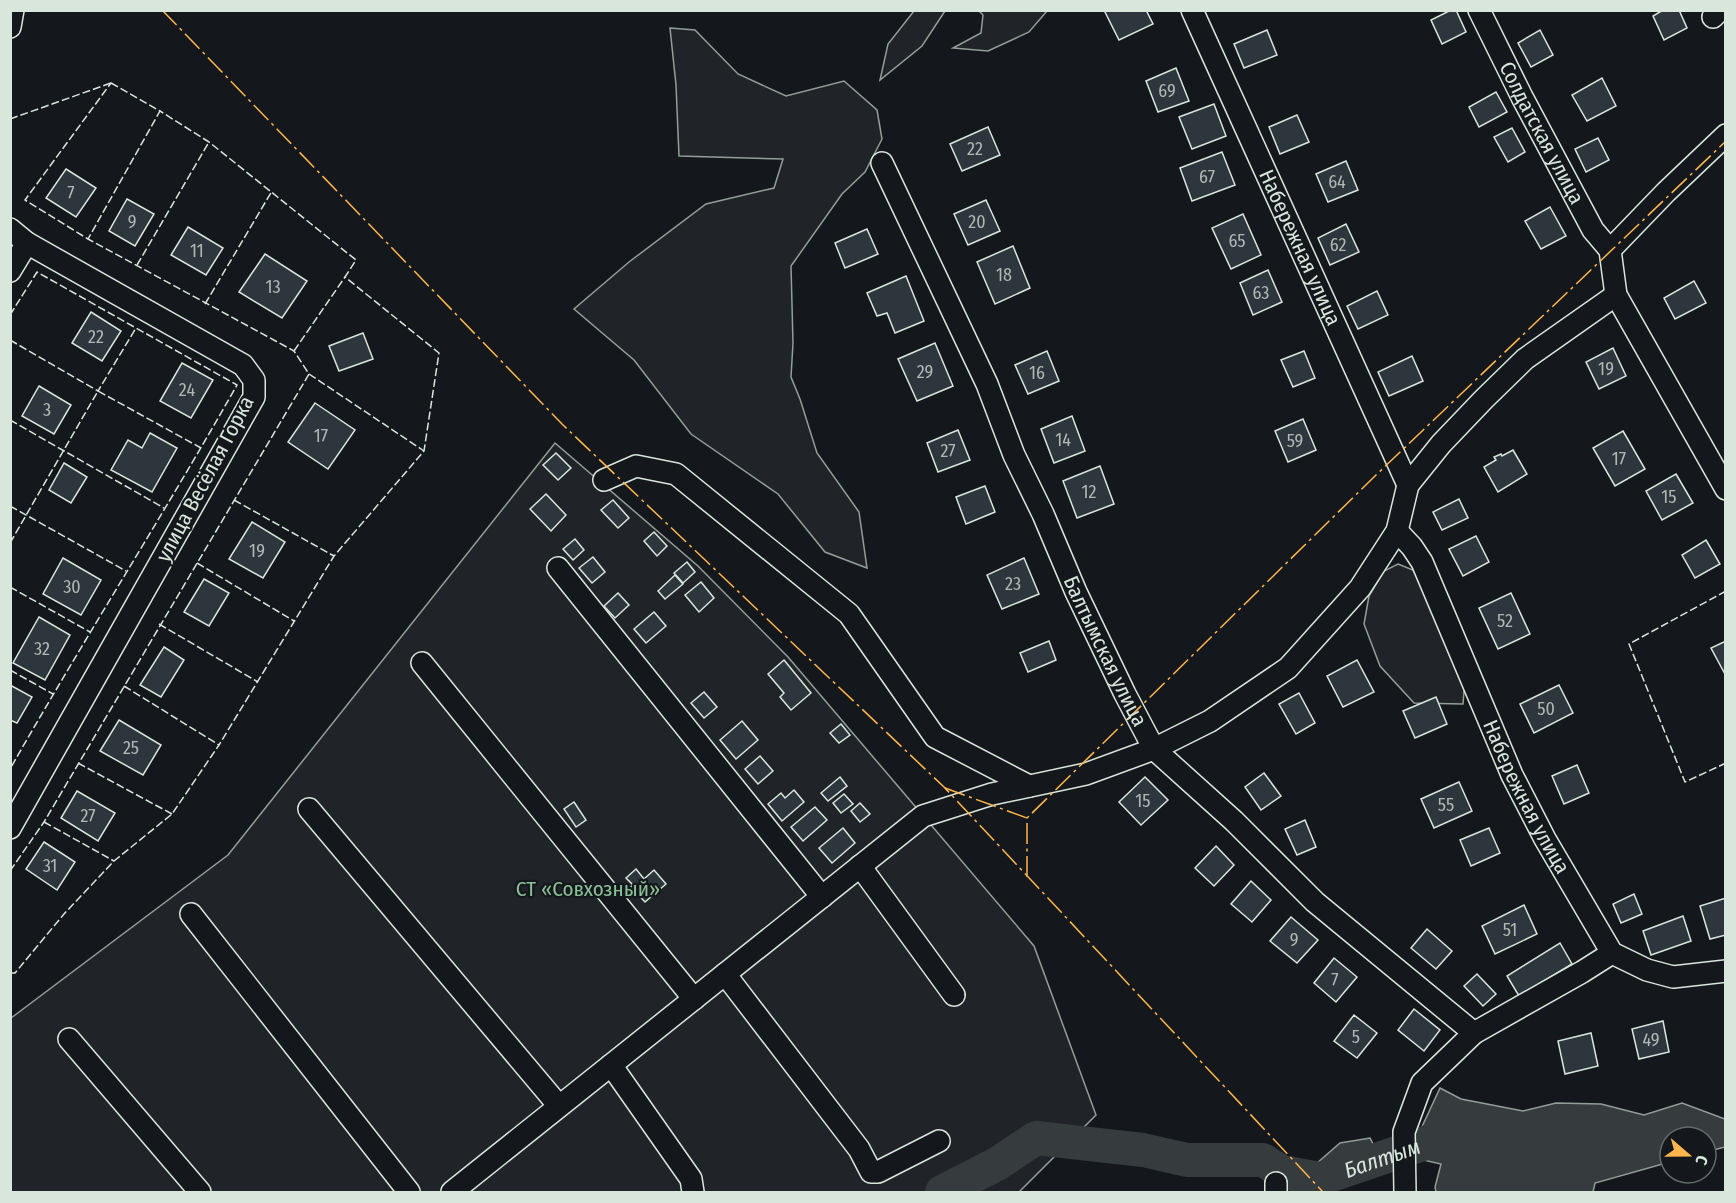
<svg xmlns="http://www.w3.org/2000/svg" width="1736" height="1203" font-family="'Fira Sans Condensed',sans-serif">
<rect width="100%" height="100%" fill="#14181c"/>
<g fill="#202428" stroke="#939e99" stroke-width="1.5">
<path d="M914,11h31l-23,35 -42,34 8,-36z"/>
<path d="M979,11h68l-18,21 -41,19 -35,-3 28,-15 2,-18z"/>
<path d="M670,28l25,2 43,44 48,22 58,-15 33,29 5,29 -17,33 -23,22 -51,72 2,77 -2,34 9,22 17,54 42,59 8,56 -42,-16 -47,-58 -87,-60 -57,-74 -60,-51 55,-47 77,-58 68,-16 9,-29 -104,-3 -3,-71z"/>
<path d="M555,443l143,123 90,91 246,289 62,169 -77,77h-1008v-174l217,-163z"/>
<path d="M1398,564l15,6 17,24 35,84 -2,26 -49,-1 -34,-37 -16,-42 5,-28 15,-25z"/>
</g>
<g fill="#363b3e" stroke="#939e99" stroke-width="1.5">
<path d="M1440,1088l21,11 62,12 33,-8 45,1 43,11 38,-12 43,16v28l-19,5v-15h-36v25l-75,21 -2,9h-157l-1,-5 6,-23 -18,-4 -4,-27z"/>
<path d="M1370,1138l14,27 -21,14 -40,13 -7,-28 24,-21z"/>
</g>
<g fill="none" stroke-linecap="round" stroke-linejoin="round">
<path stroke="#363b3e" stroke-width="34" id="s1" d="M942,1192l55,-28 39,-26 107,12 44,10h76l19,12 38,7 100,-34 45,-18"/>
</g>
<g fill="#2c363c" stroke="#d8e6dc" stroke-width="1.5">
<path d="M1104,10h42l7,14 -34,16z"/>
<path d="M1451,10h5l10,22 -24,12 -11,-24z"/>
<path d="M1663,10h16l8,18 -23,12 -11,-24z"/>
<path d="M1267,30l10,25 -33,13 -10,-24z"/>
<path d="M1540,30l13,25 -22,12 -13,-24z"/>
<path d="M1176,68l13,33 -31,11 -12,-31z"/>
<path d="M1602,78l14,28 -29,15 -15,-26z"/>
<path d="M1496,92l11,20 -28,15 -10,-20z"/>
<path d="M1214,104l12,32 -34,13 -13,-32z"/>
<path d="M1297,115l12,27 -29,12 -11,-27z"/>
<path d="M988,127l12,28 -38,16 -12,-27z"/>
<path d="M1512,128l13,24 -17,10 -14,-25z"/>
<path d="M1598,138l11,22 -23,12 -11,-23z"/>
<path d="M1222,152l13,33 -43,16 -12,-33z"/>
<path d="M1346,161l12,29 -30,12 -12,-28z"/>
<path d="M66,169l30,19 -20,29 -30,-19z"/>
<path d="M127,199l27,15 -19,32 -26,-15z"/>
<path d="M986,200l14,31 -32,14 -14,-31z"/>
<path d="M1550,207l16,29 -25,13 -16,-28z"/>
<path d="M1243,214l18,41 -30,14 -19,-41z"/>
<path d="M1346,224l13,28 -29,13 -12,-27z"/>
<path d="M188,227l35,21 -17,27 -35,-20z"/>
<path d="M867,229l11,25 -33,14 -10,-25z"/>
<path d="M1013,246l17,42 -35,16 -18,-42z"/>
<path d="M265,254l42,27 -25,37 -43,-26z"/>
<path d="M1268,270l14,32 -29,13 -13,-32z"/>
<path d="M906,276l18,45 -29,12 -8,-20 -10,3 -10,-23z"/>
<path d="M1694,281l12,22 -31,16 -11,-21z"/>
<path d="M1377,291l11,24 -30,14 -11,-23z"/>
<path d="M91,312l30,19 -19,30 -30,-18z"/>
<path d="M363,333l10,26 -34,12 -10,-25z"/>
<path d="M935,343l18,43 -36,15 -19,-42z"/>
<path d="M1613,348l13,28 -27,13 -13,-27z"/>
<path d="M1047,351l12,30 -31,13 -13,-29z"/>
<path d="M1304,351l11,27 -22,9 -12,-27z"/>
<path d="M1412,356l11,25 -34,15 -11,-24z"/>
<path d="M182,363l31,17 -22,38 -31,-17z"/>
<path d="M39,386l32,19 -17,29 -32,-18z"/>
<path d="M315,403l40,27 -27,39 -40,-27z"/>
<path d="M1072,416l13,35 -31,12 -13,-34z"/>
<path d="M1303,419l13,31 -28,12 -13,-31z"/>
<path d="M958,430l12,30 -32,12 -11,-29z"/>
<path d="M1623,431l22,38 -30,17 -22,-38z"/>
<path d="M150,433l27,15 -25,44 -41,-22 17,-30 14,8z"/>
<path d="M1513,450l14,24 -29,18 -14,-25 12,-7 -2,-3 7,-3 1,2z"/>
<path d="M556,453l15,15 -13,12 -15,-15z"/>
<path d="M64,463l23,14 -16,26 -22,-13z"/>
<path d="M1100,466l14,38 -37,14 -14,-37z"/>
<path d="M1676,474l17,29 -31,17 -16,-29z"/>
<path d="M985,486l10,26 -29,12 -10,-27z"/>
<path d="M546,494l20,21 -15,16 -21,-22z"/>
<path d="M1459,499l9,19 -26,12 -9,-18z"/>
<path d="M613,500l16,18 -11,10 -17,-18z"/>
<path d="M252,522l33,20 -22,36 -34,-19z"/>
<path d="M654,532l13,14 -10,10 -13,-15z"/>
<path d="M1476,536l13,26 -26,14 -14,-27z"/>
<path d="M575,539l9,11 -11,10 -10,-11z"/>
<path d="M1706,540l14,24 -25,14 -13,-23z"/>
<path d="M593,557l12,15 -13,11 -13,-15z"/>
<path d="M63,558l38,22 -20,35 -38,-21z"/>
<path d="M1024,558l15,36 -37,15 -15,-34z"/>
<path d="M687,562l8,10 -12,11 -9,-10z"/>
<path d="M675,575l8,9 -18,15 -7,-8z"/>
<path d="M204,579l25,14 -20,33 -25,-14z"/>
<path d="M701,582l13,16 -15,14 -14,-17z"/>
<path d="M618,593l11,12 -14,13 -11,-12z"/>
<path d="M1511,593l19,41 -32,15 -19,-41z"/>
<path d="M654,612l12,14 -20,17 -12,-14z"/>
<path d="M39,617l31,18 -25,45 -32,-17z"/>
<path d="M1049,641l7,19 -28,12 -8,-19z"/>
<path d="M1726,641v35l-15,-28z"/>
<path d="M164,647l20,13 -23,37 -21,-12z"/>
<path d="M784,660l27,33 -20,17 -11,-13 4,-4 -16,-19z"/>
<path d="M1357,660l17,32 -31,15 -16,-31z"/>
<path d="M10,685l22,12 -15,26 -7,-3z"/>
<path d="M1559,685l14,28 -39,20 -14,-29z"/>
<path d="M704,692l13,15 -13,11 -13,-15z"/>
<path d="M1299,693l16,30 -19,11 -17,-30z"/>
<path d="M1436,697l11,27 -32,14 -12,-27z"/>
<path d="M119,720l42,25 -18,30 -43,-24z"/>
<path d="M742,721l16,19 -22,19 -16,-19z"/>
<path d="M841,724l9,11 -11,8 -9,-10z"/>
<path d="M760,756l13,15 -15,13 -13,-15z"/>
<path d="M1577,765l12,28 -25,11 -12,-28z"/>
<path d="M1264,773l17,23 -20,14 -16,-23z"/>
<path d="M840,777l7,9 -19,15 -7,-8z"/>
<path d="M1145,777l23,23 -27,25 -22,-23z"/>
<path d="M1459,782l13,29 -38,17 -13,-29z"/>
<path d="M794,790l10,12 -22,19 -14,-17 13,-11 4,5z"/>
<path d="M77,791l38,22 -17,28 -37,-23z"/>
<path d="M844,794l9,10 -12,9 -8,-10z"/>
<path d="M574,802l12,18 -10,7 -12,-18z"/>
<path d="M860,803l10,11 -10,8 -9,-11z"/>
<path d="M815,807l12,13 -24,21 -12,-14z"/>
<path d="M1305,820l11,27 -19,8 -12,-26z"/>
<path d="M843,828l12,15 -23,20 -13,-15z"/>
<path d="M1489,828l11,25 -29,13 -11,-26z"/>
<path d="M44,842l31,20 -18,28 -31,-21z"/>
<path d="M1216,846l18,19 -20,21 -19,-18z"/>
<path d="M636,869l8,10 10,-9 12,14 -21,18 -14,-15 2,-2 -7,-7z"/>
<path d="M1251,881l20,19 -19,22 -21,-18z"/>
<path d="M1634,894l8,20 -21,9 -8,-19z"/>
<path d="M1726,898v37l-16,4 -10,-33z"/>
<path d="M1524,905l13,29 -42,20 -13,-28z"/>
<path d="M1683,916l8,25 -40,14 -8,-24z"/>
<path d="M1291,917l27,23 -21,23 -27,-22z"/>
<path d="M1427,929l25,22 -16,18 -25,-21z"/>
<path d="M1560,943l12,21 -53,32 -12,-20z"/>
<path d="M1334,958l23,19 -21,25 -22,-19z"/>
<path d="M1477,974l19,20 -13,12 -19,-20z"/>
<path d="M1414,1009l26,21 -16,21 -26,-21z"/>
<path d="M1354,1015l23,18 -20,25 -23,-17z"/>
<path d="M1663,1021l6,31 -30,7 -7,-30z"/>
<path d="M1591,1033l7,33 -33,8 -7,-33z"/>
</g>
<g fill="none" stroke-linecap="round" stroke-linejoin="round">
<g stroke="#d8e6dc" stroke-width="24">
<g id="minor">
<path id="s2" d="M1192,10l216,475"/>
<path id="s3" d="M1479,10l43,87 71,133 17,20 6,45 110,194"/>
<path d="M1713,17l7,-7"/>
<path d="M10,27l3,-17"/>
<path id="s4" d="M882,163l105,221 27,71 29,59 33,78 49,102 29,55 80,72 81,81 159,131"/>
<path d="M10,229l17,14 216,122 11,15v17l-244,431"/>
<path d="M1610,250l56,-58 60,-57"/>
<path d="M10,271l17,-28"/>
<path d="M604,480l32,-14 40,8 173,140 86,123 94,49"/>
<path id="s5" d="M1397,531l15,16 10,15 90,213 33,64 67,114 35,17 26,7 53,-6"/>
<path d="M558,568l264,329"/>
<path d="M422,663l272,336"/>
<path d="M309,809l250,297"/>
<path d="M860,866l94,129"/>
<path d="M191,914l218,278"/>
<path d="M725,974l134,175 12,23h7l61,-31"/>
<path d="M69,1039l131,153"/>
<path d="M611,1065l80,114 2,13"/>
<path d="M1276,1183v9"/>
<path d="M452,1192l471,-376 69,-22 94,-20 68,-25 56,-28 78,-53 72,-80 37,-57 11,-46 33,-41 43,-45 41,-40 91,-64"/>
<path d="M1405,1192l-1,-60 18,-49 52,-50 108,-61 30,-19"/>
</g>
</g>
<use href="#minor" stroke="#14181c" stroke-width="21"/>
<g stroke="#d8e6dc" stroke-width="1.5" stroke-dasharray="8 3" stroke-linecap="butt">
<path d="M111,83l49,28 -72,128 -63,-39z"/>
<path d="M10,119l101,-36"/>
<path d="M137,265l72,-123"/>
<path d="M205,304l67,-113"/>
<path d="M10,315l27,-43 99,56"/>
<path d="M10,340l88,51 38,-63 101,57c-73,129 -153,254 -227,384"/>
<path d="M294,351l51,-74"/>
<path d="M309,374l115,77"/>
<path d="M10,420l154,88"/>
<path d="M234,500l100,56"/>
<path d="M10,506l116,65"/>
<path d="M10,543l88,-152 103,57"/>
<path d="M197,563l97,58"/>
<path d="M10,587l80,45"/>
<path d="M1726,591l-97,53 56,138 41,-19"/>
<path d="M159,624l99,58"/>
<path d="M10,670l43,24"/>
<path d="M124,686l95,59"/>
<path d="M78,763l94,51"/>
<path d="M44,822l70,39"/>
<path d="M10,871l34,-49 265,-448 -15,-23 -206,-112"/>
<path d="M10,973h5l49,-59 50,-53 58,-47 47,-69 115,-189 90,-105 15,-98 -94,-76 11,-17 -147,-118 -49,-31"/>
</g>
<g stroke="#ffb74d" stroke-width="1.5" stroke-dasharray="21 4.5 3 4.5" stroke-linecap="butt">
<path d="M162,10l401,415 381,362 379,405"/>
<path d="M945,788l82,30"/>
<path d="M1027,877v-59l348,-342 351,-335"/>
</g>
</g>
<g text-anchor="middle" stroke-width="4.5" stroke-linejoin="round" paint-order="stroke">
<g font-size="18" fill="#adbab4">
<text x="1167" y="97">69</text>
<text x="975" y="155">22</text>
<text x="1207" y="183">67</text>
<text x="1337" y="188">64</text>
<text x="71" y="199">7</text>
<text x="132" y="228">9</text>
<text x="977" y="228">20</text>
<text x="1237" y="247">65</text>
<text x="1338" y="251">62</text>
<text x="197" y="257">11</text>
<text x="1004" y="281">18</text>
<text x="273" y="293">13</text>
<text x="1261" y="299">63</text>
<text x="96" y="343">22</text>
<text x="1606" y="375">19</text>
<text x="925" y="378">29</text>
<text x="1037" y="379">16</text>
<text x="187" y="396">24</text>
<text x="47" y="416">3</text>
<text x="321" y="442">17</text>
<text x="1063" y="446">14</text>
<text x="1295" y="447">59</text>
<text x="948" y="457">27</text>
<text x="1619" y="465">17</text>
<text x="1089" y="498">12</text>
<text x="1669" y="503">15</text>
<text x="257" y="557">19</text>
<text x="1013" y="590">23</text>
<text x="72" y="593">30</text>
<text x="1505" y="627">52</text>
<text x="42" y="655">32</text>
<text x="1546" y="715">50</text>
<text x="131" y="754">25</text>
<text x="1143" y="807">15</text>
<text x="1446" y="811">55</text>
<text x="88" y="822">27</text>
<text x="50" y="872">31</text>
<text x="1510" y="936">51</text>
<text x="1294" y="946">9</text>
<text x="1335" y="986">7</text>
<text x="1356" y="1043">5</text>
<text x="1651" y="1046">49</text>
</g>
<g font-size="21" fill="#d8e6dc" stroke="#14181c">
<text dy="7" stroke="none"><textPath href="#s3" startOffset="138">Солдатская улица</textPath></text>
<text dy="7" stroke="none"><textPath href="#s2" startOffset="261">Набережная улица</textPath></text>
<text transform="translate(205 479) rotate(-62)" y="7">улица Весёлая Горка</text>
<text dy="7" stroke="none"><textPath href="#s4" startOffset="537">Балтымская улица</textPath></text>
<text dy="7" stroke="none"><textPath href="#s5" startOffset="297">Набережная улица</textPath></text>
</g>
<g font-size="21" fill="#8ac095" stroke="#14181c">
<text x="588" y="896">СТ «Совхозный»</text>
</g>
<g font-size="22" font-style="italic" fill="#d8e6dc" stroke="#14181c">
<text dy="8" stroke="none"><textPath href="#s1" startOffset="464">Балтым</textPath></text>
</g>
</g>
<rect width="1736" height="1203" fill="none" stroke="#d8e6dc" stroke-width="24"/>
<g transform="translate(1688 1155) rotate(110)"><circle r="28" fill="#14181c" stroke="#626a69" stroke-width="1.5"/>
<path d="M0-4.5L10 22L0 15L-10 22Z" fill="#ffb74d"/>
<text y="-9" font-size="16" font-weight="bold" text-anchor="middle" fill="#d8e6dc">С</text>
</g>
</svg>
